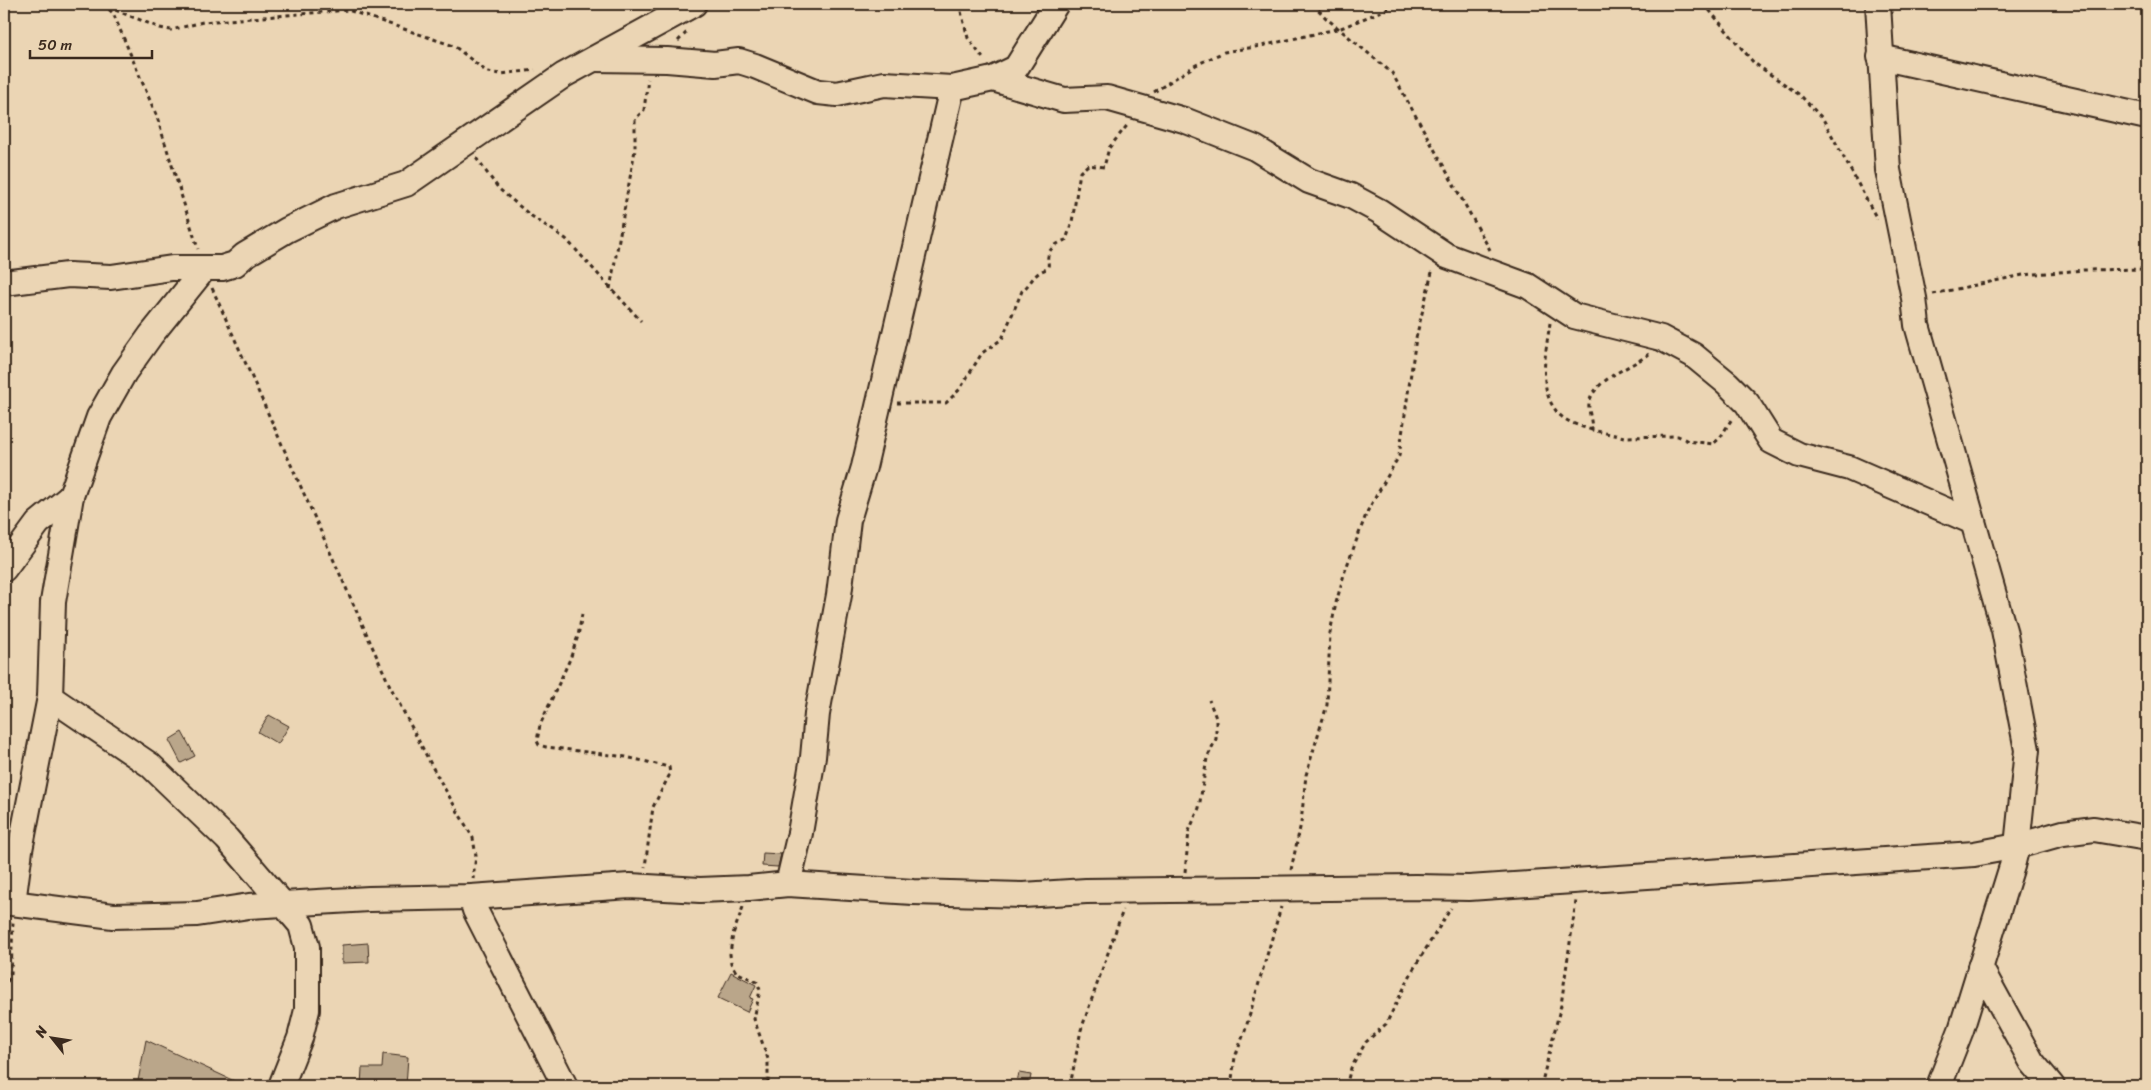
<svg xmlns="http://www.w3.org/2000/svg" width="2151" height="1090" font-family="Sriracha,sans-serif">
<rect width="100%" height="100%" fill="#ebd5b4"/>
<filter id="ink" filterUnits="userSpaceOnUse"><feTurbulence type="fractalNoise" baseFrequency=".02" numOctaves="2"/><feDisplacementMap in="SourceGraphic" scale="10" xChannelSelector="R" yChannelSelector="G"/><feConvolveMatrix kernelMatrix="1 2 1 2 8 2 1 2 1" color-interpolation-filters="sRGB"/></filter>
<g filter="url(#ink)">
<g fill="#baa68a" stroke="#3b2a1e">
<path d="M269,715l20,11 -11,18 -20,-12z"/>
<path d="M182,732l13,24 -14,7 -12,-23z"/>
<path d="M763,853l18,1 -3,13 -16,-1z"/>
<path d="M368,943l1,19 -27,1v-18z"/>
<path d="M731,972l25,13 -6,13 3,1 -6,13 -29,-14z"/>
<path d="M146,1040l99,46h-108z"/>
<path d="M383,1054l25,3 -2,29h-45l1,-18h20z"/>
<path d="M1019,1073l12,2 -2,11h-13z"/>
</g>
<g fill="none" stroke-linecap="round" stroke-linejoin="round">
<g stroke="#3b2a1e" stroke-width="28">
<g id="minor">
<path d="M1878,4l10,166 26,128 3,27 87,305 23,120 -10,96 -5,20 -51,164 -22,56"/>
<path d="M1880,57l267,60"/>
<path d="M594,59l73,1 48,4 24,-3 16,5 63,26 19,2 47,-10 68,4 41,-9 71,21 43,-2 77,22 71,28 54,33 42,15 28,15 68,45 81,30 46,30 87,22 32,17 34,28 20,20 24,38 28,14 50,13 124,54"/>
<path d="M993,79l23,-11 40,-64"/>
<path d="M4,283l64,-8 43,2 61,-9h50l13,-4 10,-9 42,-25 49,-24 70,-22 158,-109 130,-71"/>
<path d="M4,569l34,-46 33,-27"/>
<path d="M50,697l100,68 77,74 74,86 6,22v63l-7,28 -19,48"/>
<path d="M788,884l12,-51 13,-76 4,-43 22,-119 9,-75 16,-53 88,-379"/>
<path d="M471,897l4,13 90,176"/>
<path d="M4,902l109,14 84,-2 52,-8 120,-7 102,-2 159,-11 70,4 49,-2 39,-4 125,8 110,3 63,-4 330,-4 53,1 505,-34 43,-8 46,-13 31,-4 53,9"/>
<path d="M13,903l7,-53 30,-153 3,-95 18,-106 28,-79 25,-44 27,-38 53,-66"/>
<path d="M1980,967l52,95 20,24"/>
</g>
</g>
<g stroke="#3b2a1e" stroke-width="3" stroke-dasharray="4 4" stroke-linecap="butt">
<path d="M103,4l10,9 44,104 41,132"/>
<path d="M959,4l9,34 17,23"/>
<path d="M1313,4l13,14 66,55 98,177"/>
<path d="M1704,4l50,59 46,32 23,24 54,100"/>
<path d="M108,7l52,21 11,2 32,-8 145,-12 106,36 33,26 14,2 34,-4"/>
<path d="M678,41l11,-11"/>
<path d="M1154,92l42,-27 28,-13 37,-6 80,-18 58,-24"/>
<path d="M476,158l23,31 31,26 36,24 75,82"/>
<path d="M212,288l177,396 45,86 39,68 3,18 -3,23"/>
<path d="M610,289l25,-139v-31l9,-9 4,-31"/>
<path d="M1933,294l90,-19 61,-5 63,-1"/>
<path d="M1550,323c-4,28 -13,65 7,89 8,10 23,14 35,18"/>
<path d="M1649,354c-18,14 -54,24 -60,49 -1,7 3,18 3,27l32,7 54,-1 10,5 25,3 7,-6 13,-21"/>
<path d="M897,403h49l14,-14 22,-36 20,-14 20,-48c10,-8 11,-18 25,-22 3,-5 0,-7 1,-13 1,-8 11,-14 18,-16l6,-18 8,-50 8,-7 16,2 5,-19 20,-25"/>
<path d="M582,614l-4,22 -8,23 -30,66 -3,16 2,4 7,2 80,10 43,10 1,7 -17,33 -8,60"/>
<path d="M1291,870l10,-47 5,-48 21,-70 3,-72 6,-30 9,-32 22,-59 32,-56 17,-118 17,-70"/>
<path d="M1185,872l4,-41 10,-23 8,-50 9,-19v-21l-7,-18"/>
<path d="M743,907l-10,27 -3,20 1,9 5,9 21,10 3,8 -6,29 14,40v27"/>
<path d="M4,989l7,-15 2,-53"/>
<path d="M1070,1086l11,-56 42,-120"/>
<path d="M1231,1086l4,-29 10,-26 36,-124"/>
<path d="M1346,1086l5,-18 15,-26 20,-18 28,-56 37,-60"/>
<path d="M1541,1086l20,-81 15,-104"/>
</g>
<use href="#minor" stroke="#ebd5b4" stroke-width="24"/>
</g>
</g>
<rect width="2151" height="1090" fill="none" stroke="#ebd5b4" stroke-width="20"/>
<rect x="10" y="10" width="2131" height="1070" fill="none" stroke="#3b2a1e" stroke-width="2" filter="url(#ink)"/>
<g transform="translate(52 1038) rotate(300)" stroke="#ebd5b4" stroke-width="4" paint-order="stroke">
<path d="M0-4L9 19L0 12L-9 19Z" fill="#3b2a1e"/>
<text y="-8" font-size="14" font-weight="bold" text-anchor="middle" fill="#3b2a1e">N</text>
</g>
<path d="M30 50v8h122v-8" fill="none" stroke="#3b2a1e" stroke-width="2.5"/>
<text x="38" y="50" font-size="15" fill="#3b2a1e" stroke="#ebd5b4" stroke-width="4" paint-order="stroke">50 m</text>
</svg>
